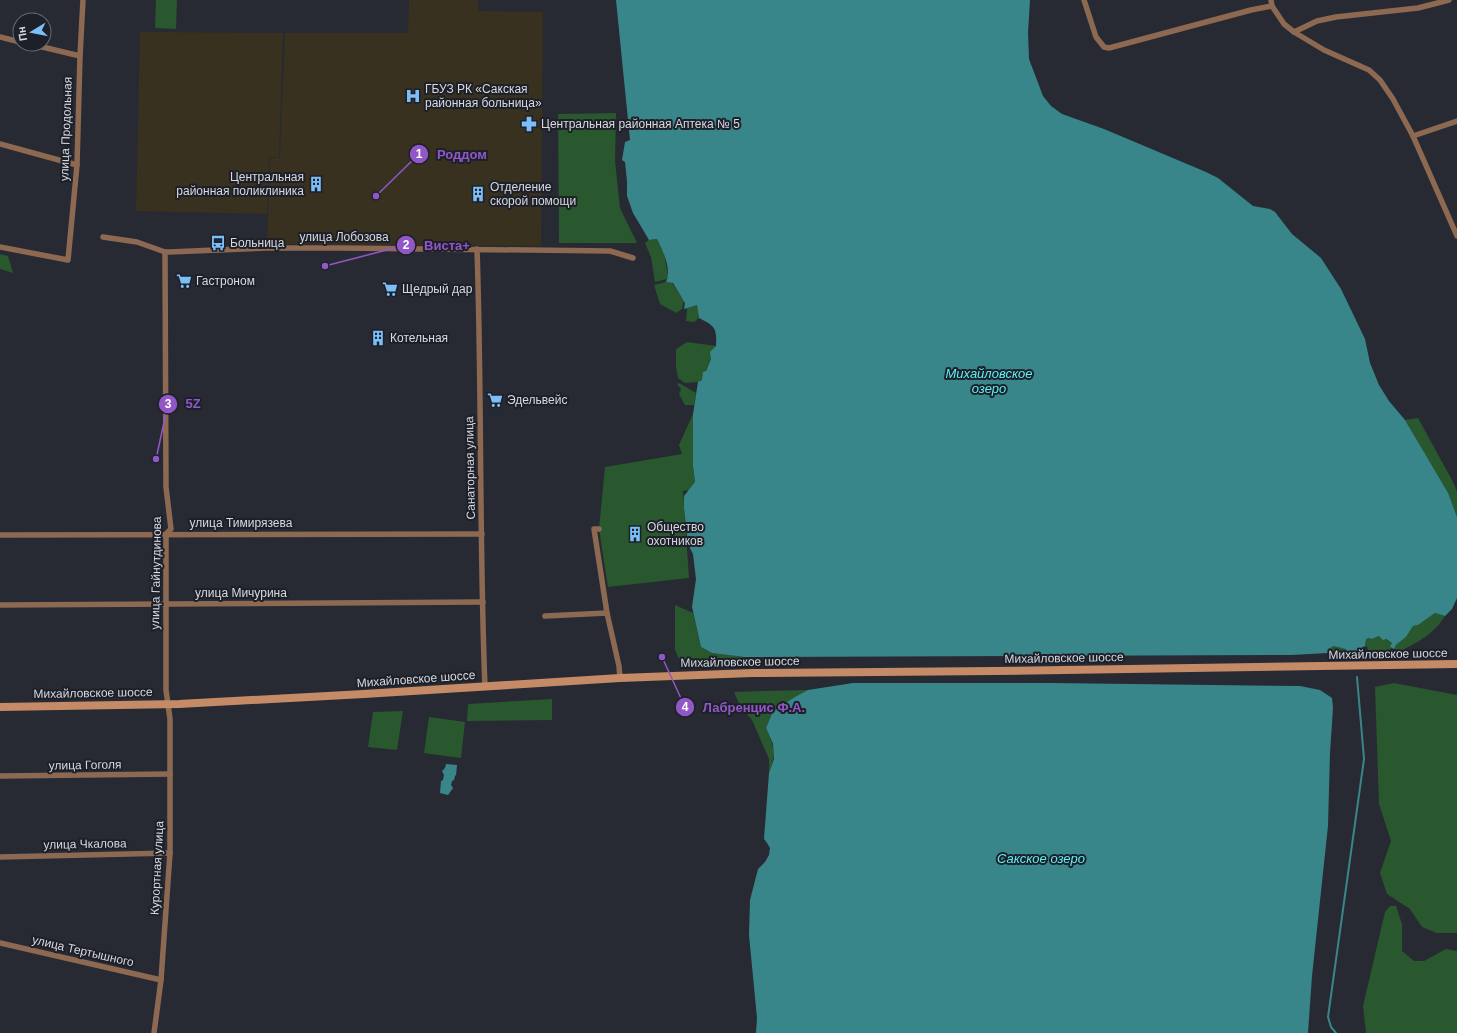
<svg xmlns="http://www.w3.org/2000/svg" width="1457" height="1033" font-family="Helvetica,sans-serif">
<rect width="100%" height="100%" fill="#272a33"/>
<g fill="#383120">
<path d="M409,0h69v11l65,1 -2,234 -274,-2 3,-86h10l5,-125h123z"/>
<path d="M140,32l143,1 -4,124h-10l-2,57 -131,-3z"/>
</g>
<g fill="#29572e">
<path d="M156,0h21l-1,29 -21,-1z"/>
<path d="M616,113l-1,48 5,47 17,35h-78l-1,-129z"/>
<path d="M657,239l7,13 4,24 -1,3 -12,3 -4,-25 -6,-14 4,-3z"/>
<path d="M0,254l8,2 5,17 -13,-4z"/>
<path d="M666,282l6,1 12,18 -2,8 -6,4 -16,-9 -6,-19z"/>
<path d="M697,305l2,13 -5,4 -8,-1 1,-13z"/>
<path d="M687,342l29,4 -14,34 -4,2 -13,1 -7,-5 -2,-11v-18z"/>
<path d="M679,383l17,10 -2,12h-9l-6,-11 2,-5 -4,-5z"/>
<path d="M693,414v52l2,17 -6,7 -6,1 6,87 -81,9 -9,-58 6,-62 77,-13 -3,-9z"/>
<path d="M1418,418l35,64 4,9v26l-10,-24 -42,-73z"/>
<path d="M675,605l18,8 8,34 11,6 32,4c-21,5 -43,9 -64,4l-5,-11z"/>
<path d="M1435,613l10,3c-10,17 -28,27 -45,35l-6,-2 2,-4 10,-8 7,-11 5,-1z"/>
<path d="M1380,636l12,7 -2,9 -22,3 -1,-3 1,-4 -3,-2 1,-7 3,-1 3,1z"/>
<path d="M1334,646h12l1,6 -1,3 -9,2 -9,-4v-4z"/>
<path d="M1394,683l63,12v238h-20l-15,-6 -12,-18 -23,-15 -7,-21 11,-32 -12,-37 -4,-117z"/>
<path d="M808,690l-35,21 -7,17c8,20 11,24 3,45v-14l-17,-39 -12,-14 -6,-14 27,-1z"/>
<path d="M552,699v21l-85,1 1,-17z"/>
<path d="M403,711l-6,39 -29,-3 5,-35z"/>
<path d="M429,717l36,5 -4,36 -37,-5z"/>
<path d="M1390,906h6l6,18v27l12,10h10l22,-12 11,2v82h-91l-3,-27 22,-94z"/>
</g>
<g fill="#38868a">
<path d="M616,0h414l-2,33 1,26 14,37 8,10 11,8 42,15 102,43 12,6 35,28 17,3 5,3 17,22 29,24 20,31 24,50 5,24 9,22 10,16 16,19 43,73 9,24v81l-5,11 -7,7 -10,-3 -17,12 -5,1 -7,11 -10,8 -2,4 -4,-2 2,-4 -6,-4 -3,1 -4,-4 -7,3 -3,-1 -3,1 -1,7 -9,5 -9,1 -1,-3 -12,-3 -6,3v4l-37,2 -547,2 -32,-4 -11,-6 -9,-40 4,-28 -3,-25 -5,-10 -4,-36v-12l11,-14 -2,-16v-52l5,-32 4,-2 1,-8 3,-1 5,-12 -1,-7 6,-6c1,-18 -1,-20 -17,-28l-2,-13 -13,4 1,-6 -12,-20 -7,-1c6,-13 -3,-31 -9,-43l-8,1 -16,-27 -6,-17v-15l-2,-19 -3,-2 3,-18 5,-2z"/>
<path d="M853,683h198l249,3 20,4 12,8 1,10 -3,45 -2,73 -16,150 -4,57h-552l1,-15 -8,-83 1,-35 8,-31 7,-7 4,-7 1,-7 -3,-5 -3,-4 5,-66 5,-14 -1,-15 -7,-16 7,-17 22,-14 13,-7z"/>
<path d="M446,764l11,1 -1,10 -1,1 -1,4 -2,1 -1,4 2,3 -5,7 -8,-2 1,-12 2,-1 1,-5 -2,-4 3,-3z"/>
</g>
<g fill="none" stroke-linecap="round" stroke-linejoin="round">
<path stroke="#38868a" stroke-width="2" d="M1336,1033l-5,-6 -3,-10 36,-258 -7,-82"/>
<g stroke="#8d6952" stroke-width="5.5">
<path d="M1084,0l12,37 8,10 5,1 142,-38 21,-4"/>
<path d="M1271,0l1,6 12,18 10,8 30,18 45,20 11,10 13,19 20,37 44,100"/>
<path d="M1294,32l23,-11 19,-4 82,-9 31,-8"/>
<path d="M0,37l20,5"/>
<path d="M30,44l50,12"/>
<path d="M1413,136l44,-15"/>
<path d="M0,144l77,21"/>
<path d="M103,237l34,5 28,10h4l96,-4h77l268,3 23,7"/>
<path d="M0,247l68,13 9,-95 3,-109 3,-56"/>
<path d="M477,249c5,146 2,292 8,438"/>
<path d="M599,529h-5l13,84 12,53 1,12"/>
<path d="M0,535l482,-1"/>
<path d="M0,605l483,-3"/>
<path d="M545,616l62,-3"/>
<path d="M0,776l170,-2"/>
<path d="M0,857l170,-4"/>
<path d="M0,943l161,37"/>
<path d="M154,1033l7,-53 9,-127v-134l-4,-29v-156l5,-5 -5,-42 -1,-235"/>
</g>
<path stroke="#c48b66" stroke-width="8" d="M0,707l179,-3 185,-10 256,-16 132,-5 242,-2 463,-7"/>
</g>
<defs>
<g id="hospital-bare" transform="scale(1.2)"><path d="M-5-5h3v3.5h4V-5h3V5h-3V1.5h-4V5h-3Z" fill="#7bbef8" stroke="#1d2029" stroke-width="2.5" paint-order="stroke"/></g>
<g id="pharmacy-bare" transform="scale(1.2)"><path d="M-2-6h4v4h4v4h-4v4h-4v-4h-4v-4h4Z" fill="#7bbef8" stroke="#1d2029" stroke-width="2.5" paint-order="stroke"/></g>
<g id="building-bare" transform="scale(1.2)"><path d="M-4-6H4V6H1V3H-1V6H-4ZM-2.5-4.3h1.7v1.8h-1.7ZM.8-4.3h1.7v1.8H.8ZM-2.5-1h1.7V.8h-1.7ZM.8-1h1.7V.8H.8Z" fill="#7bbef8" stroke="#1d2029" stroke-width="2.5" paint-order="stroke"/></g>
<g id="bus-bare" transform="scale(1.2)"><path d="M-5-6H5V4H4V6H2V4H-2V6H-4V4H-5ZM-3.5-4V0h7V-4ZM-3.5 1.2v1.5H-2V1.2ZM2 1.2v1.5H3.5V1.2Z" fill="#7bbef8" stroke="#1d2029" stroke-width="2.5" paint-order="stroke"/></g>
<g id="supermarket-bare" transform="scale(1.2)"><path d="M-6-5.5h2.5l.6 2H6L4.5 2H-2.5L-4.4-4H-6ZM-1.5 3.2a1.3 1.3 0 1 0 .1 0ZM3 3.2a1.3 1.3 0 1 0 .1 0Z" fill="#7bbef8" stroke="#1d2029" stroke-width="2.5" paint-order="stroke"/></g>
</defs>
<g fill-rule="evenodd">
<use href="#hospital-bare" x="413" y="96"/>
<use href="#pharmacy-bare" x="529" y="124"/>
<use href="#building-bare" x="316" y="184"/>
<use href="#building-bare" x="478" y="194"/>
<use href="#bus-bare" x="218" y="243"/>
<use href="#supermarket-bare" x="184" y="281"/>
<use href="#supermarket-bare" x="390" y="289"/>
<use href="#building-bare" x="378" y="338"/>
<use href="#supermarket-bare" x="495" y="400"/>
<use href="#building-bare" x="635" y="534"/>
</g>
<g text-anchor="middle" stroke-width="4" stroke-linejoin="round" paint-order="stroke">
<g font-size="12" fill="#d7d9df" stroke="#1d2029" text-anchor="start">
<text x="425" y="93">ГБУЗ РК «Сакская<tspan x="425" dy="14">районная больница»</tspan></text>
<text x="541" y="128">Центральная районная Аптека № 5</text>
<text x="304" y="181" text-anchor="end">Центральная<tspan x="304" dy="14">районная поликлиника</tspan></text>
<text x="490" y="191">Отделение<tspan x="490" dy="14">скорой помощи</tspan></text>
<text x="230" y="247">Больница</text>
<text x="196" y="285">Гастроном</text>
<text x="402" y="293">Щедрый дар</text>
<text x="390" y="342">Котельная</text>
<text x="507" y="404">Эдельвейс</text>
<text x="647" y="531">Общество<tspan x="647" dy="14">охотников</tspan></text>
</g>
<g font-size="12" fill="#d7d9df" stroke="#1d2029">
<text transform="translate(66 129) rotate(-88)" y="4">улица Продольная</text>
<text x="344" y="241">улица Лобозова</text>
<text transform="translate(470 468) rotate(-91)" y="4">Санаторная улица</text>
<text x="241" y="527">улица Тимирязева</text>
<text transform="translate(156 573) rotate(-89)" y="4">улица Гайнутдинова</text>
<text x="241" y="597">улица Мичурина</text>
<text transform="translate(1388 654) rotate(-1)" y="4">Михайловское шоссе</text>
<text transform="translate(1064 658) rotate(-1)" y="4">Михайловское шоссе</text>
<text transform="translate(740 662) rotate(-1)" y="4">Михайловское шоссе</text>
<text transform="translate(416 679) rotate(-4)" y="4">Михайловское шоссе</text>
<text transform="translate(93 693) rotate(-1)" y="4">Михайловское шоссе</text>
<text transform="translate(85 765) rotate(-1)" y="4">улица Гоголя</text>
<text transform="translate(85 844) rotate(-1)" y="4">улица Чкалова</text>
<text transform="translate(157 868) rotate(-87)" y="4">Курортная улица</text>
<text transform="translate(83 951) rotate(13)" y="4">улица Тертышного</text>
</g>
<g font-size="13" font-style="italic" fill="#5cf2f9" stroke="#1d2029">
<text x="989" y="378">Михайловское<tspan x="989" dy="15">озеро</tspan></text>
<text x="1041" y="863">Сакское озеро</text>
</g>
</g>
<path fill="none" stroke="#9257c7" stroke-width="1.5" d="M376 196L419 154M325 266L406 245M156 459L168 404M662 657L685 707"/>
<g fill="#9257c7" stroke="#1d2029" stroke-width="1.5">
<circle cx="376" cy="196" r="4"/>
<circle cx="325" cy="266" r="4"/>
<circle cx="156" cy="459" r="4"/>
<circle cx="662" cy="657" r="4"/>
<circle cx="419" cy="154" r="10"/>
<circle cx="406" cy="245" r="10"/>
<circle cx="168" cy="404" r="10"/>
<circle cx="685" cy="707" r="10"/>
</g>
<g font-size="12" text-anchor="middle" font-weight="bold" fill="#fff">
<text x="419" y="158">1</text>
<text x="406" y="249">2</text>
<text x="168" y="408">3</text>
<text x="685" y="711">4</text>
</g>
<g font-size="13" text-anchor="middle" font-weight="bold" fill="#9257c7" stroke="#1d2029" stroke-width="4" stroke-linejoin="round" paint-order="stroke">
<text x="462" y="159">Роддом</text>
<text x="447" y="250">Виста+</text>
<text x="193" y="408">5Z</text>
<text x="754" y="712">Лабренцис Ф.А.</text>
</g>
<g transform="translate(32 32) rotate(260)"><circle r="19" fill="#1d2029" stroke="#676a72"/>
<path d="M0-3L7 15L0 10L-7 15Z" fill="#7bbef8"/>
<text y="-6" font-size="11" font-weight="bold" text-anchor="middle" fill="#d7d9df">Пн</text>
</g>
</svg>
